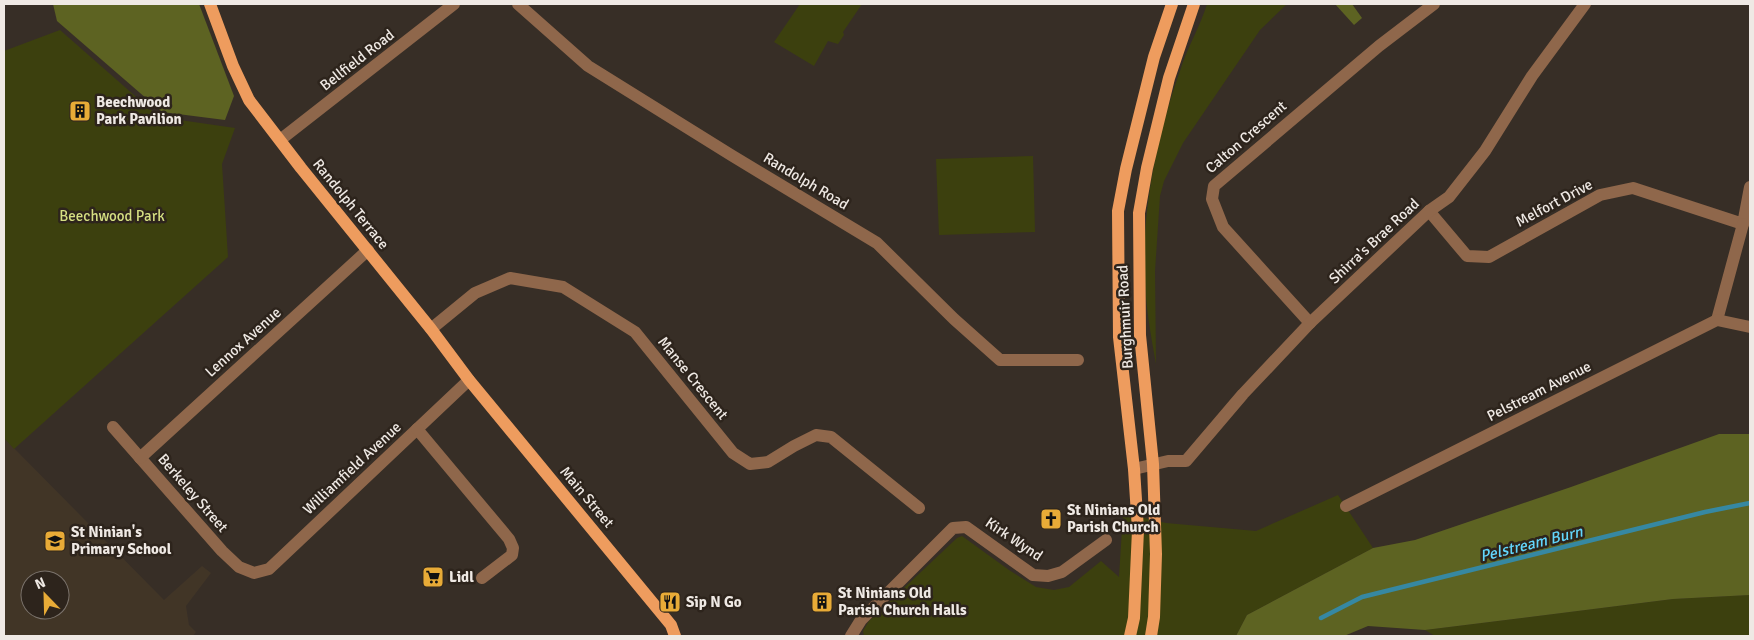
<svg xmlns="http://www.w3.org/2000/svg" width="1754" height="640" font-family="Signika,sans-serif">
<rect width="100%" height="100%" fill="#372e26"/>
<path fill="#413526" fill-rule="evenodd" d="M4,438l160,162 38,-34 9,7 -25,33 3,19 7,7 -3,4h-189zM30,580h30v30h-30z"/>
<g fill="#3c400e">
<path d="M800,4h62l-19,28 1,3 -6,9 -10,-3 -14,25 -40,-24z"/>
<path d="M1207,4h80l-27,26 -77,113 -19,38 -4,15 -5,75 1,93c-5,-28 -10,-55 -11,-83 -4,-69 12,-146 35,-210 7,-23 20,-44 27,-67z"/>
<path d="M60,30l99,87 76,11 -13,36 6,93 -214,192 -10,-11v-387z"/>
<path d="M1033,156l2,76 -96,3 -3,-76z"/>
<path d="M1338,495l35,53 -126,67 -11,21h-372l-1,-5 6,-10 88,-83 5,-2 47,34 27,17 18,3 15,-3 32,-26 18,16 4,-64 43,10 90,8z"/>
<path d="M1750,595v41h-315l-10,-6 248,-31z"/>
</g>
<g fill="#5d6322">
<path d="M53,4h146l35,92 -9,24 -63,-8 -105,-91z"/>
<path d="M1335,4h17l10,14 -8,7z"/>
<path d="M1719,434h31v161l-77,4 -248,31 -57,-4 -24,10h-108l11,-21 126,-67 42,-8 156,-53z"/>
</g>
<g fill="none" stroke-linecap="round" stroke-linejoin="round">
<path stroke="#3688a2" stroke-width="4.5" d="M1321,618l41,-21 343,-85 45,-9"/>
<g stroke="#8f674b" stroke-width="12">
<path d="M518,4l70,62 143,89 146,88 77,76 46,41h78"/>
<path d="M280,140l174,-136"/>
<path d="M1429,211l38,45 22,1 111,-62 33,-7 110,36 7,-37"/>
<path d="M1717,320l26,-96"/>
<path d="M1310,323l-87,-96 -11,-28 2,-13 165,-140 55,-42"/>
<path d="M431,329l44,-36 35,-15 53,9 72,45 98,121 17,11 18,-2 26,-16 22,-11 15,2 88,71"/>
<path d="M113,427l109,124 17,16 15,6 15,-4 200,-189"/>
<path d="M417,429l92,110 4,9 -1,7 -30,23"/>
<path d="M140,458l228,-208"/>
<path d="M1134,469l34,-8h18l57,-67 67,-71 119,-112 20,-14 36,-46 47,-75 53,-72"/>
<path d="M1346,506l371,-186 33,7"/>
<path d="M851,636l10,-16 92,-92 13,-1 67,48 15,1 14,-4 44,-32"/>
</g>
<g stroke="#ee9c5e" stroke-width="12">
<path d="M210,4l23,62 16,34 52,68 130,161 38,51 202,245 4,11"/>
<path d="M1130,636l4,-18 4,-88 -4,-61 -15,-132 -1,-126 8,-42 28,-112 18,-53"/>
<path d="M1151,636l3,-19 2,-63 -3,-90 -13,-129 -1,-122 8,-45 22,-90 25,-74"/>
</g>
</g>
<defs>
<g id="building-square" transform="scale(1.125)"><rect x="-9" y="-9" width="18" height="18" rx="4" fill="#e8ab37" stroke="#2d241c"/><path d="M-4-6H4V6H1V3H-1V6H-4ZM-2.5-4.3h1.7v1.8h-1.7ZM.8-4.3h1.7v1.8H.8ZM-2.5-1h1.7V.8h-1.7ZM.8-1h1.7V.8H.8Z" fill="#111"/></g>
<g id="church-square" transform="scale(1.125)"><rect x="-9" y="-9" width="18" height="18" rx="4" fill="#e8ab37" stroke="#2d241c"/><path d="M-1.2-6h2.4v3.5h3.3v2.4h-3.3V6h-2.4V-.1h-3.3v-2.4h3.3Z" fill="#111"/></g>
<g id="school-square" transform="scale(1.125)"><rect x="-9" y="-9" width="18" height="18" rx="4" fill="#e8ab37" stroke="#2d241c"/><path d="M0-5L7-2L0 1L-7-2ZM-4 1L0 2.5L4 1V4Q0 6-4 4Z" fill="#111"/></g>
<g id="supermarket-square" transform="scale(1.125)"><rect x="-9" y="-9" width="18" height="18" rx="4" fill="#e8ab37" stroke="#2d241c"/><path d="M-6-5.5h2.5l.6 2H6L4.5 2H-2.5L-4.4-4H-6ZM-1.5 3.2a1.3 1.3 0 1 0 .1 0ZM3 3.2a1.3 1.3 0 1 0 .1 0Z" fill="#111"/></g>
<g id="restaurant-square" transform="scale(1.125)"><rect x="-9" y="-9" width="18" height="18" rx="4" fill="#e8ab37" stroke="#2d241c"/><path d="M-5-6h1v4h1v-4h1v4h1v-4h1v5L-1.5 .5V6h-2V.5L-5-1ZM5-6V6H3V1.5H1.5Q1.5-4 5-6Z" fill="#111"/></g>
</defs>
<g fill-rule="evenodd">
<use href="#building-square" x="80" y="111"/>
<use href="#church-square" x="1051" y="519"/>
<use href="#school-square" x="55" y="541"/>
<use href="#supermarket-square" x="433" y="577"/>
<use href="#restaurant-square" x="670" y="602"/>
<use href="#building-square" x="822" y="602"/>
</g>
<g text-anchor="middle" stroke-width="5" stroke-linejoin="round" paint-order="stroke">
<g font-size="15" fill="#efe9e4" stroke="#2d241c">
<text transform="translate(357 60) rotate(-38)" y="5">Bellfield Road</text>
<text transform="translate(1246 137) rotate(-41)" y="5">Calton Crescent</text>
<text transform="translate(806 181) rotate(31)" y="5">Randolph Road</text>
<text transform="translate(1554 203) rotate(-28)" y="5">Melfort Drive</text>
<text transform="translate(351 204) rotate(51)" y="5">Randolph Terrace</text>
<text transform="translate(1374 241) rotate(-43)" y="5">Shirra's Brae Road</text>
<text transform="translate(1125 317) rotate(-93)" y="5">Burghmuir Road</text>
<text transform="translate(243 342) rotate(-42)" y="5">Lennox Avenue</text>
<text transform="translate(693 378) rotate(51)" y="5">Manse Crescent</text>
<text transform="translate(1539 391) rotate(-27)" y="5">Pelstream Avenue</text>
<text transform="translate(352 468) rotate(-43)" y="5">Williamfield Avenue</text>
<text transform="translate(193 493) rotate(49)" y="5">Berkeley Street</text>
<text transform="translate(587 497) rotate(50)" y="5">Main Street</text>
<text transform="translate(1014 539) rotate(34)" y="5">Kirk Wynd</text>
</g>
<g font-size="15" font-weight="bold" fill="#efe9e4" stroke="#2d241c" text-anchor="start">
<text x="96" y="107">Beechwood<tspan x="96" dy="17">Park Pavilion</tspan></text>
<text x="1067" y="515">St Ninians Old<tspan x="1067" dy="17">Parish Church</tspan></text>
<text x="71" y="537">St Ninian's<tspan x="71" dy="17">Primary School</tspan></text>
<text x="449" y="582">Lidl</text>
<text x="838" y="598">St Ninians Old<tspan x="838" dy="17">Parish Church Halls</tspan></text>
<text x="686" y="607">Sip N Go</text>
</g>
<g font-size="15" fill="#d5df82" stroke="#2d241c">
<text x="112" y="221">Beechwood Park</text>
</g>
<g font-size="16" font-style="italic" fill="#63d7fe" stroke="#2d241c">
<text transform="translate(1531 543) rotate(-14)" y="6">Pelstream Burn</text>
</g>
</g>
<rect width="1754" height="640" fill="none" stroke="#efe9e4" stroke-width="10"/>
<g transform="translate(45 595) rotate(337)"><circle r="24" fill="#2d241c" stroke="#7b736c"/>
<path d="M0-4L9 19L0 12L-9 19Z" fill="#e8ab37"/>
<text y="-8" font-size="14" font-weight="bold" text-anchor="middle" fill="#efe9e4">N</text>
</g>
</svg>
